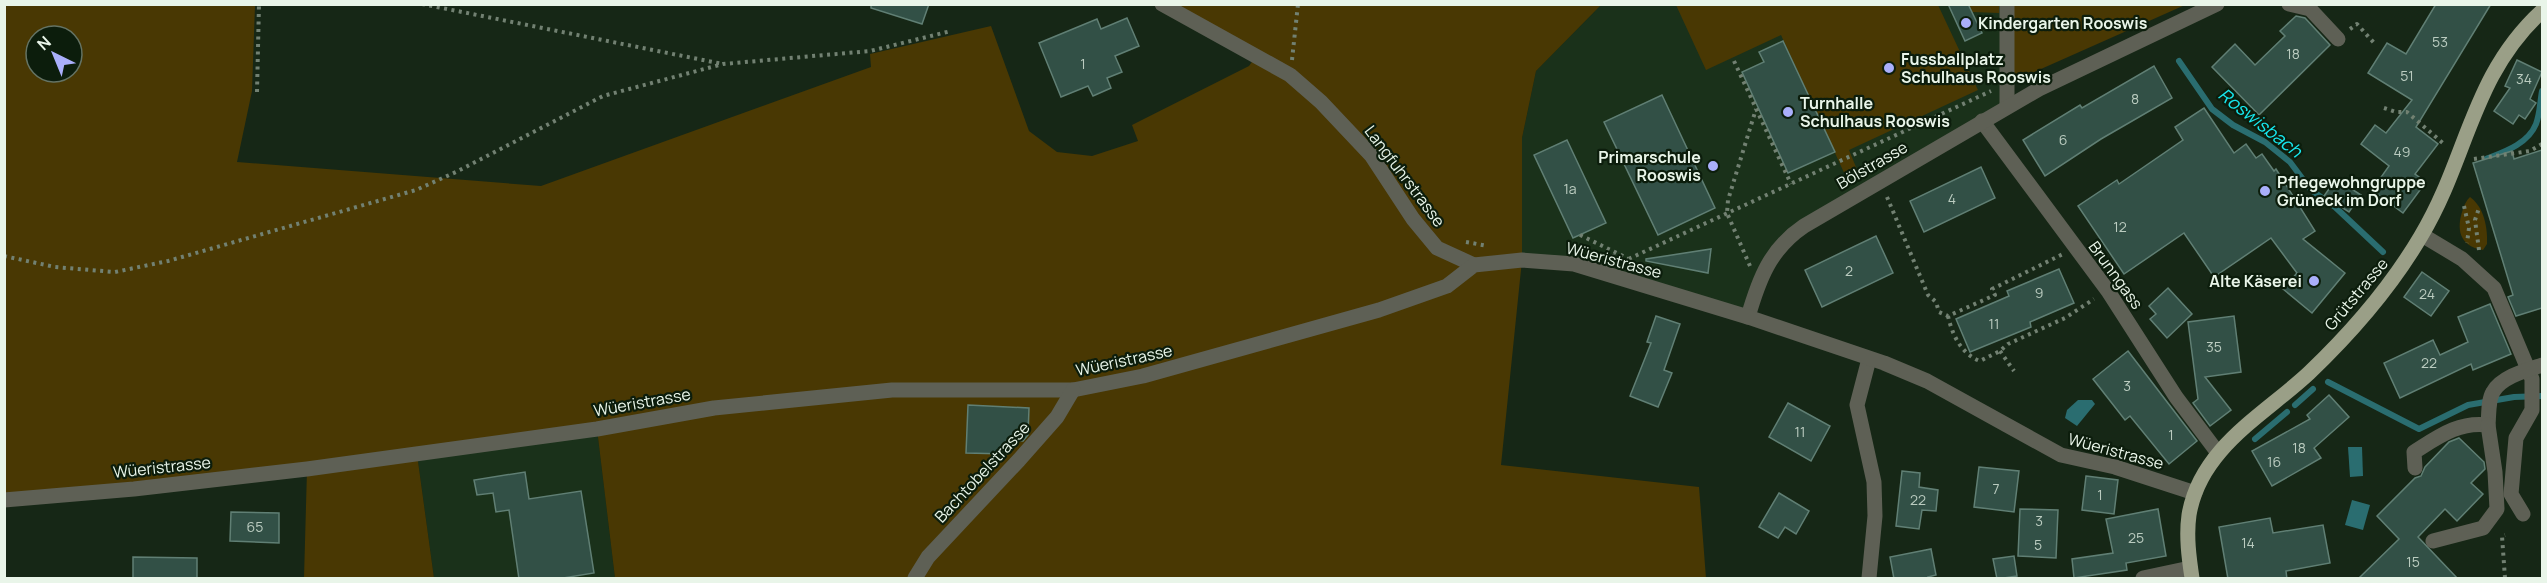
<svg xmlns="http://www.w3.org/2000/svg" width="2547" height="583" font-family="Manrope,sans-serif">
<rect width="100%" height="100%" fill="#162716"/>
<g fill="#1a311a">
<path d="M1601,5h406v102l-223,135 -36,75 -174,-52 -52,-5v-122l14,-67z"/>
<path d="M597,429l18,149h-181l-17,-124z"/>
</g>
<g fill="#493803" fill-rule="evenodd">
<path d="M4,5h251l-3,86 -15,71 304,24 330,-119 -1,-13 121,-28 38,105 28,21 35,4 46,-15 -6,-16 117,-59 7,-10 -94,-51h439l-65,66 -14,67v122l-21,205 198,22 7,91h-1091l-18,-149 -180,25 17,124h-130l3,-108 -302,30zM36,36h36v36h-36z"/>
<path d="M1676,5h262l40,85 -129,60 9,22 -12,5 -65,-142 -75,35z"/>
<path d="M1968,5h31v8l-27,-1z"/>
<path d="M2007,5h178l-178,79z"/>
<path d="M2470,197c14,10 18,31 17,47l-4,6c-24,-4 -27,-21 -20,-41 2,-5 3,-8 7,-12z"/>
</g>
<g fill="#2a6d70">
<path d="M2078,400h14l3,4 -18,22 -12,-8 2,-8z"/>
<path d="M2348,447h14l1,29 -13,1z"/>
<path d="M2352,500l18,5 -7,25 -18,-5z"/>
</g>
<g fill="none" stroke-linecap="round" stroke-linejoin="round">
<g stroke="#2a6d70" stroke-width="6">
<path d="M2179,61l33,48 21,16 32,17 25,20 21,28 24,17 48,45"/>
<path d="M2486,159c18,-7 42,-15 50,-35 4,-10 4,-22 6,-33"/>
<path d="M2328,382l91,47 49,-24 46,-8 28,-1"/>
<path d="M2295,405l18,-16"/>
<path d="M2255,439l32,-27"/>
</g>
</g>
<g fill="#325046" stroke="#607f74" stroke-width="1.5">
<path d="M871,4h58l-7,20 -51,-16z"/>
<path d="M1948,4h20l14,29 -17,8z"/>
<path d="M2436,4h55l-75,123 22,17 -23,30 11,8 -23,31 -31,-23 17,-24 -28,-22 14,-19 11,8 26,-33 -44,-27 19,-30 19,11z"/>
<path d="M2296,16l9,2 25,27 -71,70 -47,-48 23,-23 20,21 30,-29 -5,-5z"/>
<path d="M1127,18l12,28 -24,10 7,16 -15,6 4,10 -18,8 -5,-10 -27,11 -22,-54 58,-24 4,10z"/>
<path d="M1783,41l52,111 -47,21 -46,-101 22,-10 -5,-10z"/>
<path d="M2517,60l25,12 -12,27 6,4 -11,16 -6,-4 -6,9 -19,-13 16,-23 -5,-2z"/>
<path d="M2154,66l18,32 -71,41 -56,37 -22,-36 57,-35 2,3z"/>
<path d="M1662,95l53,113 -57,27 -54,-113z"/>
<path d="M2204,108l30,45 12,-9 10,14 6,-4 12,17 2,-2 39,62 -12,8 42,34 -33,40 -29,-24 14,-16 -26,-35 -57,39 -30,-44 -60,41 -46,-68 39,-26 2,4 64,-44 -8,-13z"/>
<path d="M1567,140l39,83 -33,15 -39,-83z"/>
<path d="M2542,150v158l-26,8 -8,-19 5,-2 -40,-132 39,-12 2,8z"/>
<path d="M1981,167l14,31 -71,34 -14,-31z"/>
<path d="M2336,179l25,16 -12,17 -25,-16z"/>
<path d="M1876,236l17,37 -71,34 -17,-37z"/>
<path d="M1711,249l-3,24 -62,-12v-2z"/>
<path d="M2059,269l15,34 -44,19 1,5 -61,25 -14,-33 53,-23 -2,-5z"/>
<path d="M2422,272l27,19 -18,25 -27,-19z"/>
<path d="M2168,288l24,26 -25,24 -17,-19 6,-5 -7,-8z"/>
<path d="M2490,304l21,50 -38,16 -2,-6 -71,34 -16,-35 49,-23 7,15 28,-13 -10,-25z"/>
<path d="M1656,316l24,8 -16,46 8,3 -14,34 -28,-11 21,-53 -4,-1z"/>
<path d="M2234,316l7,56 -36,5 26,33 -21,16 -17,-23 5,-4 -10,-77z"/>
<path d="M2128,351l69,90 -28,23 -39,-48 -5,4 -32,-41z"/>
<path d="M2329,395l20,22 -35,31 7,10 -49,28 -20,-35 58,-32 -3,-4z"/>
<path d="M1788,403l42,23 -19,35 -42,-24z"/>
<path d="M968,405l61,3 -1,27 -5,6 -15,-1 -1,14 -41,-1z"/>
<path d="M2459,438l25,24 1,7 -14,14 12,11 -26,27 -12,-12 -27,28 40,42h-100l41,-40 -22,-23 38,-38 6,-2 4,-9 24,-25z"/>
<path d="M1979,467l40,4 -5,41 -40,-5z"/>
<path d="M1902,471l18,2 -1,14 19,3 -2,21 -14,-1 -3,19 -23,-3z"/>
<path d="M525,472l4,27 52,-8 13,82 -37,6h-38l-10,-69 -13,2 -3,-19 -16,2 -3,-15z"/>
<path d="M2086,476l32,4 -4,34 -32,-4z"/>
<path d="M1779,493l30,18 -13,23 -11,-7 -7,11 -19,-11z"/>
<path d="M2020,509l38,1 -2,48 -38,-2z"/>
<path d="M2158,509l8,47 -40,7 1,7 -53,8 -2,-19 41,-6 -7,-34z"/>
<path d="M231,512l48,1v30l-49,-2z"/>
<path d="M2270,518l3,15 50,-8 7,38 -44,8 1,8h-59l-9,-52z"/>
<path d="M1931,549l5,26 -8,2 1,2h-35l-4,-22z"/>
<path d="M2014,556l3,20 -20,3 -4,-20z"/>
<path d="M133,557l64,1v21h-64z"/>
</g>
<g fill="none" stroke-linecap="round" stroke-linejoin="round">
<g stroke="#728172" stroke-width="4" stroke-dasharray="3 4.5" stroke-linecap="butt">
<path d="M422,4l301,60"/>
<path d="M2350,29l7,-5 18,20"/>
<path d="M1292,60l6,-56"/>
<path d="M1734,61l57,123"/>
<path d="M257,92l2,-88"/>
<path d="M2384,108l12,4h11l37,32"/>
<path d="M2474,159l56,-8 12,-7"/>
<path d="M1887,197l41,98 8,7 3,10 9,4 47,-21 -3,-6 71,-35"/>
<path d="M2464,206l5,22 -2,15"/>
<path d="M1580,235l45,22"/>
<path d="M1466,242l22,4"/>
<path d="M2479,250l-4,-30 4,-12"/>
<path d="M4,256l51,11 60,5 53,-11 248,-71 40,-18 147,-76 120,-32 147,-13 81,-20"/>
<path d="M1612,256l16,3"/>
<path d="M1622,262l369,-171"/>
<path d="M1750,266l-23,-53 1,-13 28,-91"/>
<path d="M1948,316c4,18 13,38 32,45l20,-10 8,-7 57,-26 29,-19"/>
<path d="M2000,351l14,20"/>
<path d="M2505,578l-3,-42 3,-1"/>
</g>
<g stroke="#5e6055" stroke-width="15">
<path d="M1162,4l128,71 31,27 50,53 42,64 24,29 37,17"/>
<path d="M2289,4l21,5 28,30"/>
<path d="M2007,107v-103"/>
<path d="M1982,121l126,170 68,106 42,56"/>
<path d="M2422,235l40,24 32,29 34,81 4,10v31l-16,28 -5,56 12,20"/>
<path d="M1748,317c11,-38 22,-68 56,-91l235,-137 178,-85"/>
<path d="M1869,359l-12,46 17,77 1,34 -6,62"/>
<path d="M2415,468l-1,-16c24,-15 45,-31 74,-27 1,-10 0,-25 5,-33 8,-15 34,-22 49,-27"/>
<path d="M4,500l130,-11 173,-20 290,-40 117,-21 178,-18h181l70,-14 236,-66 68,-24 27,-21 48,-5 52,4 174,53 136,46 43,18 134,74 54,12 80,26"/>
<path d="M2433,541l50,-13 14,-19 -2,-37 -7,-47"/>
<path d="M915,578l13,-21 91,-97 38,-43 16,-27"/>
<path d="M2143,578l47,-10"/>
</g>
<path stroke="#9a9f87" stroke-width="15" d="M2192,578c-3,-20 -6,-42 -3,-63 11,-67 75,-100 120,-142 43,-41 82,-86 112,-137 47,-78 50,-160 121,-225"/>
</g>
<g fill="#aaaffb" stroke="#0c1d0c" stroke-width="2">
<circle cx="1966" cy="23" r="6"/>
<circle cx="1889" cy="68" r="6"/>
<circle cx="1788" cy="112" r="6"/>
<circle cx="1713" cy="166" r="6"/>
<circle cx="2265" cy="191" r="6"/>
<circle cx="2314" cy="281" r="6"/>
</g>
<g text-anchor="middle" stroke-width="4.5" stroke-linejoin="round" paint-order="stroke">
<g font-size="14" fill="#bbccc0">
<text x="2440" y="47">53</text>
<text x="2293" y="59">18</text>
<text x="1083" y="69">1</text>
<text x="2407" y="81">51</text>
<text x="2524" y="84">34</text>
<text x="2135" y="104">8</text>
<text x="2063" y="145">6</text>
<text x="2402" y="157">49</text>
<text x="1570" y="194">1a</text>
<text x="1952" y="204">4</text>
<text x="2120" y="232">12</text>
<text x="1849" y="276">2</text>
<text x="2039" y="298">9</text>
<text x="2427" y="299">24</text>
<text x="1994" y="329">11</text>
<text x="2214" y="352">35</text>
<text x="2429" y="368">22</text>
<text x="2127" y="391">3</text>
<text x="1800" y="437">11</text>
<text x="2171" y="440">1</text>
<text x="2299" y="453">18</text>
<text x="2274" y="467">16</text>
<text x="1996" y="494">7</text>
<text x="2100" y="500">1</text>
<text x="1918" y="505">22</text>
<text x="2039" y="526">3</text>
<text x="255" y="532">65</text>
<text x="2136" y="543">25</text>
<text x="2248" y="548">14</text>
<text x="2038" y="550">5</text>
<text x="2413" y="567">15</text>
</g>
<g font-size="16" font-weight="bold" fill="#e9f5e9" stroke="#0c1d0c" text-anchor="start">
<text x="1978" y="29">Kindergarten Rooswis</text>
<text x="1901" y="65">Fussballplatz<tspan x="1901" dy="18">Schulhaus Rooswis</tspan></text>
<text x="1800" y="109">Turnhalle<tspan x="1800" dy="18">Schulhaus Rooswis</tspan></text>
<text x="1701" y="163" text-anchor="end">Primarschule<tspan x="1701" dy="18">Rooswis</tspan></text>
<text x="2277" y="188">Pflegewohngruppe<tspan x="2277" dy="18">Grüneck im Dorf</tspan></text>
<text x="2302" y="287" text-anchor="end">Alte Käserei</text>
</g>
<g font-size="16" fill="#e9f5e9" stroke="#0c1d0c">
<text transform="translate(1872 165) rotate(-30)" y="6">Bölstrasse</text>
<text transform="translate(1405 176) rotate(53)" y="6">Langfuhrstrasse</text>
<text transform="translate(1614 260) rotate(15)" y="6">Wüeristrasse</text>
<text transform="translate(2116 275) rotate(54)" y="6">Brunngass</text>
<text transform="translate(2356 294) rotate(-50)" y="6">Grütstrasse</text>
<text transform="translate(1124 360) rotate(-12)" y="6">Wüeristrasse</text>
<text transform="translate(642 402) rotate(-10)" y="6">Wüeristrasse</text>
<text transform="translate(2116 451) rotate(15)" y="6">Wüeristrasse</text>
<text transform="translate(162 467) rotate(-6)" y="6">Wüeristrasse</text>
<text transform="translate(982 472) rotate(-47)" y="6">Bachtobelstrasse</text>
</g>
<g font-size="18" font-style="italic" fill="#17e7ee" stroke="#0c1d0c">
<text transform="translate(2260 123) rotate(38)" y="6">Roswisbach</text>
</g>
</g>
<rect width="2547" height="583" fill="none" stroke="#e9f5e9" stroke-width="12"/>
<g transform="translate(54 54) rotate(317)"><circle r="28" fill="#0c1d0c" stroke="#647364" stroke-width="1.5"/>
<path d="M0-4.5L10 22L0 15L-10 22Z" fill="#aaaffb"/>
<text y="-9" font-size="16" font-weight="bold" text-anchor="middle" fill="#e9f5e9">N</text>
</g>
</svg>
